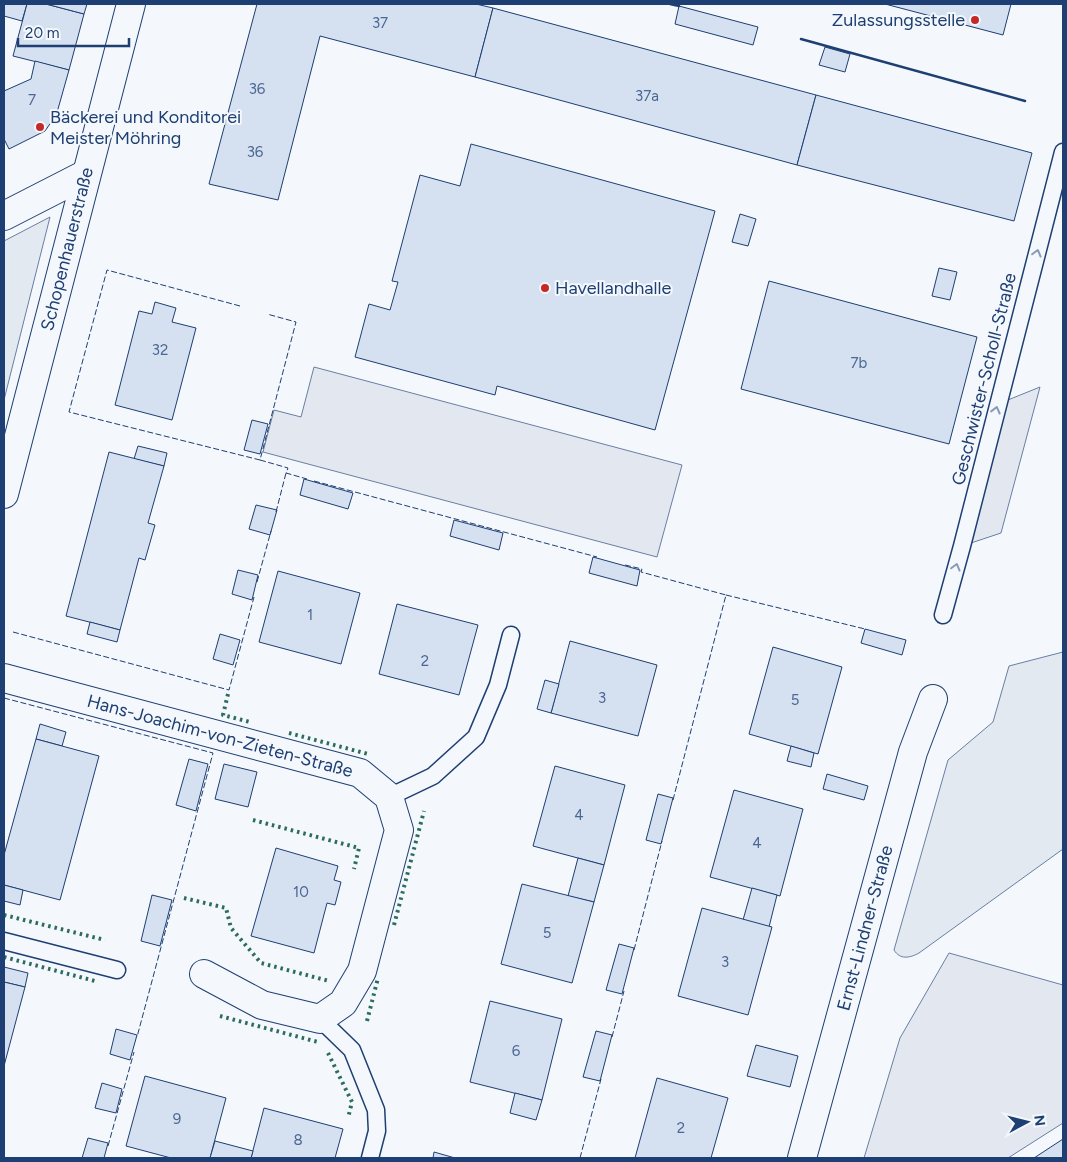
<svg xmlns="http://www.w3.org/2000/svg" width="1067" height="1162" font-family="Figtree,sans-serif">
<rect width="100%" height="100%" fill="#f4f7fb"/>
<g fill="#e3e9f0" stroke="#687fa3">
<path d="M50,217l-46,183v-159z"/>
<path d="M1063,652v197l-144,104c-9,5 -19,7 -25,-3l54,-190 45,-38 16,-56z"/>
</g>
<g fill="#e3e8f0" stroke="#687fa3">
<path d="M314,367l368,98 -25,92 -394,-105 11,-42 27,7z"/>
<path d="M1040,387l-39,146 -39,13 36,-142z"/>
<path d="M949,953l114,32v138l-55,35h-144l36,-120z"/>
</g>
<g fill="#d5e0f0" stroke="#1d3f73">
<path d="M4,4h23l-5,17 -18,-5z"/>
<path d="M27,4h19l38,10 -15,56 -56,-14z"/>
<path d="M46,4h41l-3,10z"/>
<path d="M257,4h219l17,4 -18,69 -155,-41 -42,164 -69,-16z"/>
<path d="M885,4h126l-8,31z"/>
<path d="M679,6l79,21 -5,18 -78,-21z"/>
<path d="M493,8l323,87 -19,70 -322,-88z"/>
<path d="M825,47l25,7 -5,18 -26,-7z"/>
<path d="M35,61l34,9 -11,39 -6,12 -7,10 -36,18 -5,-10v-48l27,-12z"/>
<path d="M816,95l216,58 -18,68 -217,-56z"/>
<path d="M471,144l244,67 -60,219 -158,-44 -2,9 -140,-38 14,-53 21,6 8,-28 -6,-1 28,-106 40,11z"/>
<path d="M740,214l16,5 -8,27 -16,-4z"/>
<path d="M939,268l18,4 -7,28 -18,-4z"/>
<path d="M769,281l208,56 -28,107 -208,-55z"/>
<path d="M155,302l21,6 -4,14 24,6 -24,92 -57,-15 24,-94 13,3z"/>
<path d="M252,420l16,4 -8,30 -16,-4z"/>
<path d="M138,446l29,7 -3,13 -30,-7z"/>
<path d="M109,452l55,14 -16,57 7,2 -10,35 -6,-2 -19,72 -54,-14z"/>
<path d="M304,479l49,14 -5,16 -48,-14z"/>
<path d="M256,505l21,5 -7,25 -21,-6z"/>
<path d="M454,520l49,13 -4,17 -49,-14z"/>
<path d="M593,557l47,13 -3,16 -48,-13z"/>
<path d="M238,570l20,5 -6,25 -20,-6z"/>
<path d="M278,571l82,22 -19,71 -82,-22z"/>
<path d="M397,604l81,21 -19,70 -80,-21z"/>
<path d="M90,622l30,8 -3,12 -30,-8z"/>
<path d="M865,629l41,11 -4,15 -41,-12z"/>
<path d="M220,634l20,6 -7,25 -20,-6z"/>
<path d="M570,641l87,24 -19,71 -87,-23z"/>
<path d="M773,647l69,20 -24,87 -69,-20z"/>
<path d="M545,680l14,4 -8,29 -14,-4z"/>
<path d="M40,724l26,8 -4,14 -26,-7z"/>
<path d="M36,739l63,17 -39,144 -56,-15v-30z"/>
<path d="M791,746l23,7 -3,14 -24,-6z"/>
<path d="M189,759l19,5 -12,47 -20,-6z"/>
<path d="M224,764l33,8 -9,35 -33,-8z"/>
<path d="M555,766l70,19 -21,80 -71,-19z"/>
<path d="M827,774l41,12 -4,14 -41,-11z"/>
<path d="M734,790l69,19 -23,87 -70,-19z"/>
<path d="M658,794l15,4 -12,46 -15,-4z"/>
<path d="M276,848l62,18 -4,14 7,2 -6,23 -8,-2 -13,50 -63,-17z"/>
<path d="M578,858l26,7 -10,37 -26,-6z"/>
<path d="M522,884l72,18 -22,81 -71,-19z"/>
<path d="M4,885l19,5 -3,15 -16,-4z"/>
<path d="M752,888l25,7 -8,32 -26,-7z"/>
<path d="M152,895l20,5 -12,46 -19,-5z"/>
<path d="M702,908l70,19 -24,88 -70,-19z"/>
<path d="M619,944l15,4 -12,46 -16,-4z"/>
<path d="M4,967l24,6 -3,14 -21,-5z"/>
<path d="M4,982l21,5 -21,79z"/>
<path d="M490,1001l72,18 -20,81 -72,-18z"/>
<path d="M116,1029l21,6 -7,25 -20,-6z"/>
<path d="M596,1031l16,4 -12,46 -17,-4z"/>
<path d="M756,1045l42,11 -8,31 -43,-11z"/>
<path d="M145,1076l81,22 -16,60h-39l-45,-12z"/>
<path d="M657,1078l71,20 -17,60h-76z"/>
<path d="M102,1083l20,6 -6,24 -21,-5z"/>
<path d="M515,1093l27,7 -6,20 -26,-7z"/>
<path d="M264,1108l79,21 -8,29h-84z"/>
<path d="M88,1138l20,5 -4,15h-22z"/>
<path d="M1063,1139v19h-29z"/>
<path d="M215,1141l38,10 -2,7h-41z"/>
<path d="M434,1152l21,6h-22z"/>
</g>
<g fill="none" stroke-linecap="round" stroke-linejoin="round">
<g stroke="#1d3f73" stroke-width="19">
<g id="lane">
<path d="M943,615l19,-69 101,-394"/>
<path d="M389,797l44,-21 43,-39 22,-52 13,-50"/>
<path d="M4,941l113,29"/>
<path d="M320,1019l32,31 24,60 1,21 -7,27"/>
</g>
</g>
<g stroke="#1d3f73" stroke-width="30">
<g id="street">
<path d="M4,216l82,-42"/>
<path d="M4,494l127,-490"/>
<path d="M4,678l356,95 29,24 10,33 -37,141 -19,32 -23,16 -58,-14 -58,-31"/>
<path d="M802,1158l111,-406 20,-53"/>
</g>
</g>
<use href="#lane" stroke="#f4f7fb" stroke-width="16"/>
<use href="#street" stroke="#f4f7fb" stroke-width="28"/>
<g stroke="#2c6c60" stroke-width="4" stroke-dasharray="2.5 4" stroke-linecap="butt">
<path d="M228,694l-5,21 27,7"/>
<path d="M289,733l79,21"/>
<path d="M253,820l106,28 -5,21"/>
<path d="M184,898l42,10 5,20 30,35 68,18"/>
<path d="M4,915l101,25"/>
<path d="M394,925l30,-114"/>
<path d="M4,957l91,24"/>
<path d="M220,1016l98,26"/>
<path d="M367,1021l11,-43"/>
<path d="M328,1053l24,49 -4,16"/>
</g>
<g stroke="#1d3f73" stroke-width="1" stroke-dasharray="6 2.5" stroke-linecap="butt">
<path d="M240,306l-133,-36 -38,142 191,48 36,-138 -29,-8"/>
<path d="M260,460l28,8 -2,5 21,6"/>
<path d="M314,481l283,76"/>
<path d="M276,512l10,-39"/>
<path d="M625,565l17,4 -1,3 85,23 -53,205"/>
<path d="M257,582l14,-51"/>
<path d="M726,595l139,34"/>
<path d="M13,632l216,58 25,-93"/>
<path d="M4,698l209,55 -76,284"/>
<path d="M634,950l28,-109"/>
<path d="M612,1037l12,-46"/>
<path d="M108,1146l26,-94"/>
<path d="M580,1158l21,-79"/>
</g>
<g stroke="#1d3f73" stroke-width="2.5">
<path d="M670,4l9,2"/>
<path d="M801,39l224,62"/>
</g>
</g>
<defs><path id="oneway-chevron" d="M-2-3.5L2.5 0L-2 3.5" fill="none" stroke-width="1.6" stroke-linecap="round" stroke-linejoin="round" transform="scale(1.25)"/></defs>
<g stroke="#889bb7">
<use href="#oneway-chevron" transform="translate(1037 253) rotate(-75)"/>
<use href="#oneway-chevron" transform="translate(996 410) rotate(-76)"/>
<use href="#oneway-chevron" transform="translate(956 567) rotate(-75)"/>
</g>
<g fill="#c62828" stroke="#f4f7fb" stroke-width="2">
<circle cx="975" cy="20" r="5"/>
<circle cx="40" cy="127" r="5"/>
<circle cx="545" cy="288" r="5"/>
</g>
<g text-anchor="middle" stroke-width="4" stroke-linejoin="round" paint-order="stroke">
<g font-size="15" fill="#4b6792">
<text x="380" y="28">37</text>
<text x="257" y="94">36</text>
<text x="647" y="101">37a</text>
<text x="32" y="105">7</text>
<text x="255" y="157">36</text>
<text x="160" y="355">32</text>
<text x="859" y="368">7b</text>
<text x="310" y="620">1</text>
<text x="425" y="666">2</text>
<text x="602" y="703">3</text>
<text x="795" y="705">5</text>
<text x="579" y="820">4</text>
<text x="757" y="848">4</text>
<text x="301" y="897">10</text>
<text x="547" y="938">5</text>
<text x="725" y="967">3</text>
<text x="516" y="1056">6</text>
<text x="177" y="1124">9</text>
<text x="681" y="1133">2</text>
<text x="298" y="1145">8</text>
</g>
<g font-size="18" fill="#1d3f73" stroke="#f4f7fb" text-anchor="start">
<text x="965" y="26" text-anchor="end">Zulassungsstelle</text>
<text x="50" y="123">Bäckerei und Konditorei<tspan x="50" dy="21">Meister Möhring</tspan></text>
<text x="555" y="294">Havellandhalle</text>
</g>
<g font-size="18" fill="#1d3f73" stroke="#f4f7fb">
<text transform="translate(67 249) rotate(-76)" y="6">Schopenhauerstraße</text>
<text transform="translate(984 379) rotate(-76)" y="6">Geschwister-Scholl-Straße</text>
<text transform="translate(220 736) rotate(15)" y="6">Hans-Joachim-von-Zieten-Straße</text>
<text transform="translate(865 928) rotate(-75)" y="6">Ernst-Lindner-Straße</text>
</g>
</g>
<rect width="1067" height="1162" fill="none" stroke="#1d3f73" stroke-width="10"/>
<g transform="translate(1027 1122) rotate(83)" stroke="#f4f7fb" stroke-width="4" paint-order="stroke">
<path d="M0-4L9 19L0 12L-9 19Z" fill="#1d3f73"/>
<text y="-8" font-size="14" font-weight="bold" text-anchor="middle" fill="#1d3f73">N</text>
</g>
<path d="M18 38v8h111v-8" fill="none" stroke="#1d3f73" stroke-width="2.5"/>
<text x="25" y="38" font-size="15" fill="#1d3f73" stroke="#f4f7fb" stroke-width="4" paint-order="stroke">20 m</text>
</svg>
